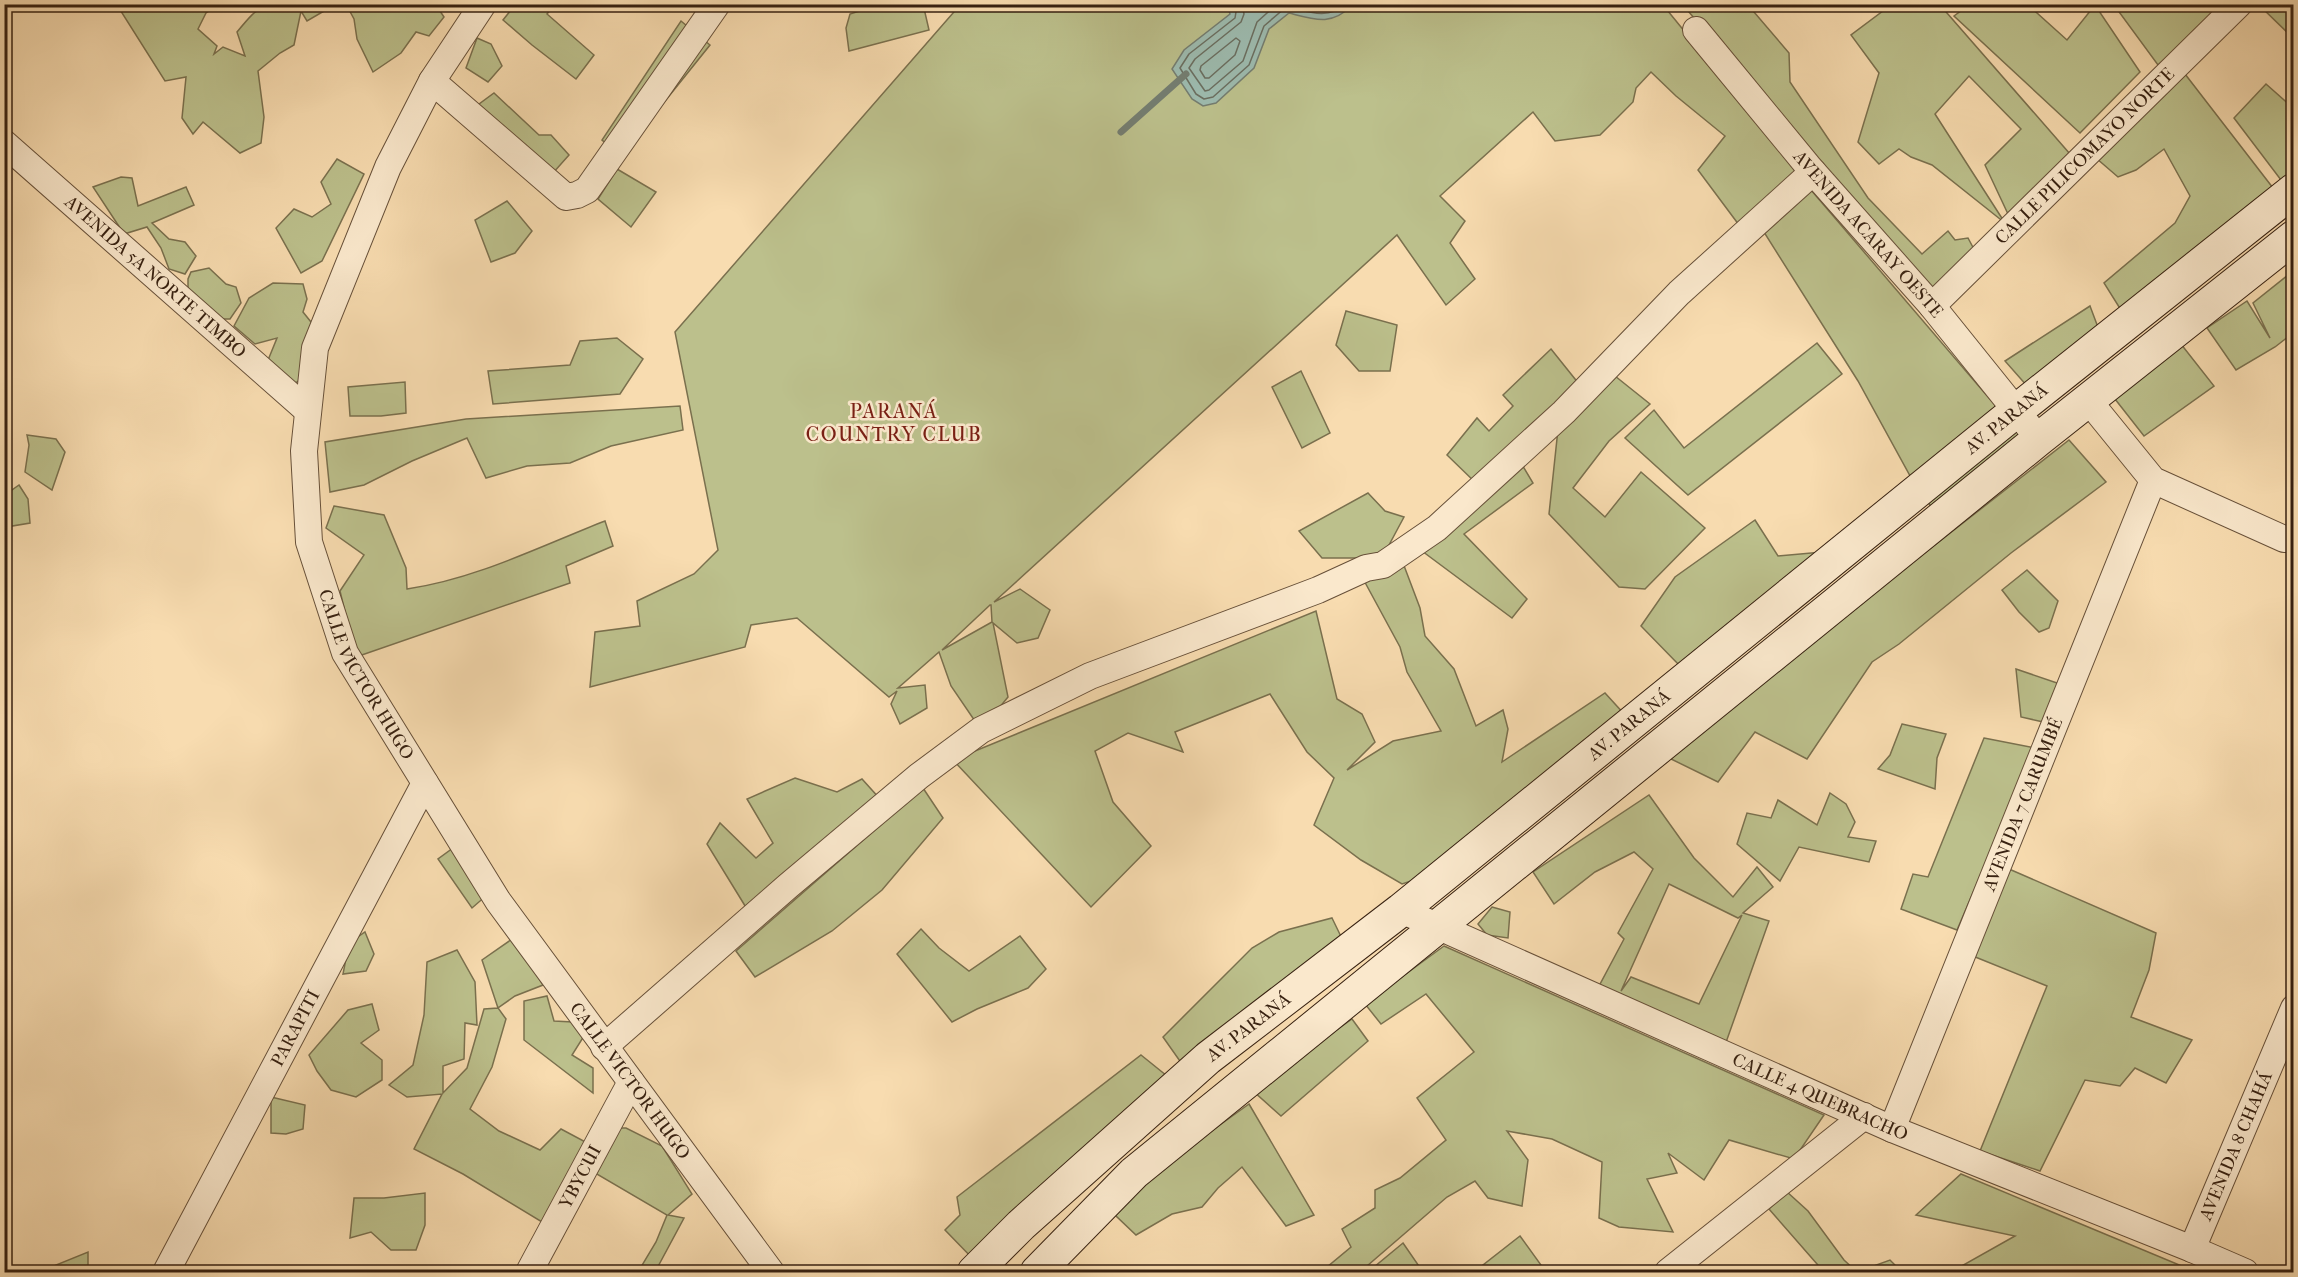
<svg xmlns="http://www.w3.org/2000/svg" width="2298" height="1277" font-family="'IM FELL French Canon',serif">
<rect width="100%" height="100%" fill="#f8dcb0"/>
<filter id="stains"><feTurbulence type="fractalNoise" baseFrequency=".00333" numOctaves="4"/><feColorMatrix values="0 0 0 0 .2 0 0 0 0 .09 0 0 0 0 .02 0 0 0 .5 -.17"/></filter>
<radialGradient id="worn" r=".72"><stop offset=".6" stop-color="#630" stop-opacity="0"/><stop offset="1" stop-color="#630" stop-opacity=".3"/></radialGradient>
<g fill="#bcc08c" stroke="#7a704e" stroke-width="1.5" fill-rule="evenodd">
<path d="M923,4l6,26 -80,21 -3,-23 4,-14 28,-9z"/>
<path d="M117,5h100l-11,8 -8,16 19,17 -3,8 9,-7 22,9 -8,-24c23,-28 27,-32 64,-22l-3,-5h138l8,12 -15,19 -13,-4 -15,21 -28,19 -16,-33 -3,-20 -6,-11 -24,3 -17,10 -6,-10 -7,34 -14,8 -22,18 6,46 -3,26 -21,10 -37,-31 -10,12 -11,-16 4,-41 -21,4z"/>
<path d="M515,5h39l-7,9 47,41 -18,24 -44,-34 -29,-25z"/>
<path d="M960,5h703l134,164 -55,60 -44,-59 27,-34 -49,-40 -25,-24 -15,16 -3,14 -33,33 -45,6 -22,-29 -93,84 25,25 -15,22 25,36 -29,26 -49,-70 -403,367 26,-13 30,21 -12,28 -21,5 -24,-20 15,74 -27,33 -30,-44 -12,-34 -41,36 27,-3 2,23 -27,16 -9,-20 6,-13 -8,6 -92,-79 -46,7 -6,22 -155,40 5,-55 45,-6 -3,-25 57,-27 24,-24 -43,-218zM991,605l1,17 -50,28 48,-45z"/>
<path d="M1683,5h65l41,48 1,29 78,116 54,56 26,-23 7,9 13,-2 8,15 -48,41z"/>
<path d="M1891,5h49l130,149 -62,60 -23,-49 36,-36 -52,-53 -34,38 70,109 -73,-58 -21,-8 -12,-8 -20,15 -21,-22 21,-69 -28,-38z"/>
<path d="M1969,5h59l39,35 28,-35 45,67 -60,61 -126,-117z"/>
<path d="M2114,5h114l-70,60z"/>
<path d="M2259,5h34v33z"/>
<path d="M681,21l29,24 -89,111 -19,-16z"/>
<path d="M477,38l14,6 11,22 -14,16 -22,-14z"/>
<path d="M2185,74l88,114 -147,130 -22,-35 71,-60 15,-27 -26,-47 -28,21 -18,7 -22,-19z"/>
<path d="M2266,84l27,24v64l-12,8 -47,-62z"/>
<path d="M494,93l45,42h12l18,20 -16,18 -78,-66z"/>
<path d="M337,159l27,15 -42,87 -21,12 -25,-45 18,-19 18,8 19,-13 -10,-22z"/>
<path d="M617,169l39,23 -25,35 -33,-28z"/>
<path d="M121,177l11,1 6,28 48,-19 8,18 -42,18 17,16 16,3 11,14 -11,18 -16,-5 -8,-21 -14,-21 -23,7 -31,-47z"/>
<path d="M1811,190l219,256 -95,66 -21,-29 -56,-102 -96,-152z"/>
<path d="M507,201l25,30 -17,22 -24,9 -16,-42z"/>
<path d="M209,268l17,16 10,3 5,16 -11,16h-13l-29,-14v-26l3,-7z"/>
<path d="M2293,271v62l-18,14 -39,23 -29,-42 40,-27 23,37 -17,-35z"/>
<path d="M273,283l30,1 4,15 -4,13 12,15 -14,52 -14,10 -21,-24 11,-27 -22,6 -21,-18 15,-28z"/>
<path d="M2090,306l12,32 -74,49 -23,-26z"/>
<path d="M1346,311l51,14 -7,46h-31l-23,-26z"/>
<path d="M617,338l26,21 -23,35 -127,10 -5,-33 82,-6 10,-24z"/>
<path d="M2177,339l37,47 -70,50 -29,-37z"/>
<path d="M1817,343l25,31 -154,121 -63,-57 29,-28 30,38z"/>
<path d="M1551,349l32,40 -104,97 -32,-31 30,-37 12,13 24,-25 -10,-11z"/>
<path d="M1301,371l29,62 -28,15 -30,-61z"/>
<path d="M1615,376l35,28 -41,37 -36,47 32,29 36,-45 64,56 -60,61 -26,-2 -70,-73 10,-94z"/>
<path d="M405,382l1,31 -25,3h-31l-2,-29z"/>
<path d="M680,406l3,24 -72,16 -41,17 -43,3 -41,12 -19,-40 -55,23 -48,24 -34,7 -5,-50 141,-23z"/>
<path d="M27,435l29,4 9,13 -13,38 -27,-18 4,-27z"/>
<path d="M2069,440l37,42 -95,71 -112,91 -27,18 -65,97 -52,-27 -37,50 -53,-26z"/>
<path d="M1521,463l12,20 -69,51 63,65 -15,19 -90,-67z"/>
<path d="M19,485l9,14 2,24 -24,4 -1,-32z"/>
<path d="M1368,493l17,18 19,6 -22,41h-60l-23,-27z"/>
<path d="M334,506l50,9 22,53 1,21c69,-10 134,-43 198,-68l8,25 -47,20 4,17 -214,74 -16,-66 24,-36 -38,-27z"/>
<path d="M1755,520l23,36 67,-6 -164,117 -40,-41 34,-49z"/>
<path d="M1403,563l17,45 5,28 29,33 22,57 27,-16 5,19 -6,33 103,-69 20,22 -177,154 -46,15 -41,-24 -47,-35 20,-47 -27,-26 -37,-58 -95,38 8,20 -55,-19 -33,18 18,51 38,44 -60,61 -138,-147 363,-149 21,88 25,15 13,28 -28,28 46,-29 48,-10 -34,-59 -7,-25 -39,-72z"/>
<path d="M2027,570l31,31 -9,27 -10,4 -20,-20 -17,-22z"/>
<path d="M2016,669l44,15 -12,39 -27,-6z"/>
<path d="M1902,724l44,10 -9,24 -2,31 -57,-20 12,-14z"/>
<path d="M1984,738l51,10 -78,182 -56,-21 12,-35 15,3z"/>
<path d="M795,778l42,14 25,-13 18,20 -133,110 -40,-65 13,-21 36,35 17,-15 -26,-44z"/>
<path d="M923,788l20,30 -61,72 -50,41 -77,46 -19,-26z"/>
<path d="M1830,793l16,11 9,18 -7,15 28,4 -7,21 -70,-15 -19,34 -43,-37 10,-31 24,5 7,-18 39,25z"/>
<path d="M1649,795l45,63 39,39 24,-30 16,20 -30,26 26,8 -45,127 -126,-60 26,-49 -6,-6 35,-64 -19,-17 -39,20 -41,32 -21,-32zM1669,884l69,34 4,-3 -43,89 -68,-27 -10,14z"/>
<path d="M453,848l34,47 -15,13 -34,-49z"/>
<path d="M2009,869l147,64 -7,37 -18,47 61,23 -26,43 -31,-15 -15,18 -35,-6 -45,91 -60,-20 67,-165 -84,-34z"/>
<path d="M1492,907l18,5 -2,26 -21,-3 -9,-11z"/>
<path d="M1332,918l16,33 -159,123 -26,-37 89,-89 27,-16z"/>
<path d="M921,929l18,19 30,23 51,-35 26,33 -18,19 -51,21 -25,13 -55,-68z"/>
<path d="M365,932l9,22 -8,17 -23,3 6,-31z"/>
<path d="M515,937l28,48 -28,11 -17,12 8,11 -14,48 -22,42 29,22 41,19 21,-21 32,17 -51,76 -79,-48 -49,-25 28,-55 -35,3 -18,-12 24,-20 11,-50 3,-53 30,-12 18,32 2,43 -12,-2 -1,36 -21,7v27l24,-25 17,-59 14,-1 -16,-48z"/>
<path d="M1444,946l380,169 -30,44 -65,-19 -25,40 -36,-27 9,20 -30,6 26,53 -54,-5 -20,-9 3,-56 -50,-23 -45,-8 21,29 -6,46 -34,-8 -13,-17 -28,16 -87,75h-39l30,-25 -9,-18 33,-21v-18l25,-12 46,-38 -29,-42 57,-46 -48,-58 -45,30 -16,-20z"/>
<path d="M547,996l7,25 19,1 11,14 -12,19 21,13v25l-69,-53v-39z"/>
<path d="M372,1004l7,26 -18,13 21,17v20l-26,17 -25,-7 -14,-19 -8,-16 39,-45z"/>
<path d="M1352,1019l16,22 -87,75 -29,-26z"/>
<path d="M1141,1055l31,25 -196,182 -31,-32 15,-15 -3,-18z"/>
<path d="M271,1097l34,8 -2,24 -17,5 -15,-1z"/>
<path d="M1249,1104l65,111 -28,11 -44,-59 -24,21 -16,19 -30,7 -36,21 -21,-20 9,-21z"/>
<path d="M614,1128h12l36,18 30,48 -24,21 16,3 -29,54h-17l18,-30 11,-27 -72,-42z"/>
<path d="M1961,1174l235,98h-245l64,-36 -99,-21z"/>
<path d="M1786,1191l22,20 36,49 13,12 33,-12 12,12h-78l-55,-63z"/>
<path d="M425,1193v32l-9,25h-25l-20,-18 -21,6 4,-40h30z"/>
<path d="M1520,1236l26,36h-72z"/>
<path d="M1403,1243l20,29h-55z"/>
<path d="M88,1252v20h-49z"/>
</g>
<path fill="#9dbbaf" stroke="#747d70" stroke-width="1.5" d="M1227,5v-1l126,1c-22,21 -37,15 -64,8l-20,16 -15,39 -38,35 -13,3 -11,-7 -20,-30 12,-19 46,-36z"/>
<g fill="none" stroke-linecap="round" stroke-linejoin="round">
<g stroke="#6a6e60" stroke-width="1.5">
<path d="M1234,4l2,8 -1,6 -46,36 -9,14 16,26 8,5 9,-2 36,-32 15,-39 21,-18 5,-1c19,5 39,13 55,-3"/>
<path d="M1242,4l2,10 -3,8 -46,37 -6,9 16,23 4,-1 34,-29 14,-39 20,-18"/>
<path d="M1236,38l4,3 -5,14 -26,23h-4l-5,-8 1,-4z"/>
</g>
<path stroke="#747d70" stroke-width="7" d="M1121,132l65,-58"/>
<g stroke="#675039" stroke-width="28">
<g id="street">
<path id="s1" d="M483,4l-51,77 -44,86 -73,181 -11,103 5,91 36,111 153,248 273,371"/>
<path id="s2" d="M1696,30l112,136 124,140 107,133"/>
<path d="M432,81l134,116 11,-2 10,-5 130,-186"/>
<path id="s3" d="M4,143l304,268"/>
<path id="s4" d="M1932,306l307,-302"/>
<path d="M2088,400l65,80 131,59h10"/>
<path id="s5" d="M1401,910l491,219 300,120 53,23"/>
<path d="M604,1047l184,-161 131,-110 62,-46 109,-54 228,-86 48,-22 17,-3 54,-37 127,-116 115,-119 134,-121"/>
<path id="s6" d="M1892,1129l261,-649"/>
<path id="s7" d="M2192,1249l102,-241"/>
<path id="s8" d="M166,1272l259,-489"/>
<path id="s9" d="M529,1272l102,-190"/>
<path d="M1668,1272l196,-156"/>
</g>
</g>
<g stroke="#372111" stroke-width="35">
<g id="secondary">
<path id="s10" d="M974,1272l47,-47 187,-167 193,-148 615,-499 278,-221"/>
<path d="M1037,1272l97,-99 905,-734 255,-202"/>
</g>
</g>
<use href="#street" stroke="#fae8cc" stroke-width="26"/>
<use href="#secondary" stroke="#fae8cc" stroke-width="33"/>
</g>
<g text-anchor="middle" stroke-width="5" stroke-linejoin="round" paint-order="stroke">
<g font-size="18" fill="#372111" stroke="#fae8cc">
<text dy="6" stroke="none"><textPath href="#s4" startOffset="214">CALLE PILICOMAYO NORTE</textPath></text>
<text dy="6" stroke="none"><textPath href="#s2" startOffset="267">AVENIDA ACARAY OESTE</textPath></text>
<text dy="6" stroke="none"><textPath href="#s3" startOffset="202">AVENIDA 5A NORTE TIMBO</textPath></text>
<text dy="6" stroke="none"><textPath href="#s10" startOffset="1340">AV. PARANÁ</textPath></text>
<text dy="6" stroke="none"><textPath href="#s1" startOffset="724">CALLE VICTOR HUGO</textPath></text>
<text dy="6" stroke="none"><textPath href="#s10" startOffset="854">AV. PARANÁ</textPath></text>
<text dy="6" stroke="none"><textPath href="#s6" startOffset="350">AVENIDA 7 CARUMBÉ</textPath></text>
<text dy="6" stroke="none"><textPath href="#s8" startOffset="276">PARAPITI</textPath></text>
<text dy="6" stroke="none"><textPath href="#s10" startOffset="368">AV. PARANÁ</textPath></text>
<text dy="6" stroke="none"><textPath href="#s1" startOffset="1210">CALLE VICTOR HUGO</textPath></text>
<text dy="6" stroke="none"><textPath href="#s5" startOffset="459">CALLE 4 QUEBRACHO</textPath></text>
<text dy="6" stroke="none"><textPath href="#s7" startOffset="112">AVENIDA 8 CHAHÁ</textPath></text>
<text dy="6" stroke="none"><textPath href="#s9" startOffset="108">YBYCUI</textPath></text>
</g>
<g font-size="20" letter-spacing="1.5" fill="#7a1f14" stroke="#fae8cc">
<text x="894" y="418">PARANÁ<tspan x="894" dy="23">COUNTRY CLUB</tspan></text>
</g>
</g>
<rect width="2298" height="1277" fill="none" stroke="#f8dcb0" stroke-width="24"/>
<rect x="6" y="6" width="2286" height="1265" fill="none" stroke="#372111" stroke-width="3"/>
<rect x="12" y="12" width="2274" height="1253" fill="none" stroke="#372111" stroke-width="1.5"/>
<rect width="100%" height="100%" filter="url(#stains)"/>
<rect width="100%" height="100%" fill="url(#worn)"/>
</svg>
